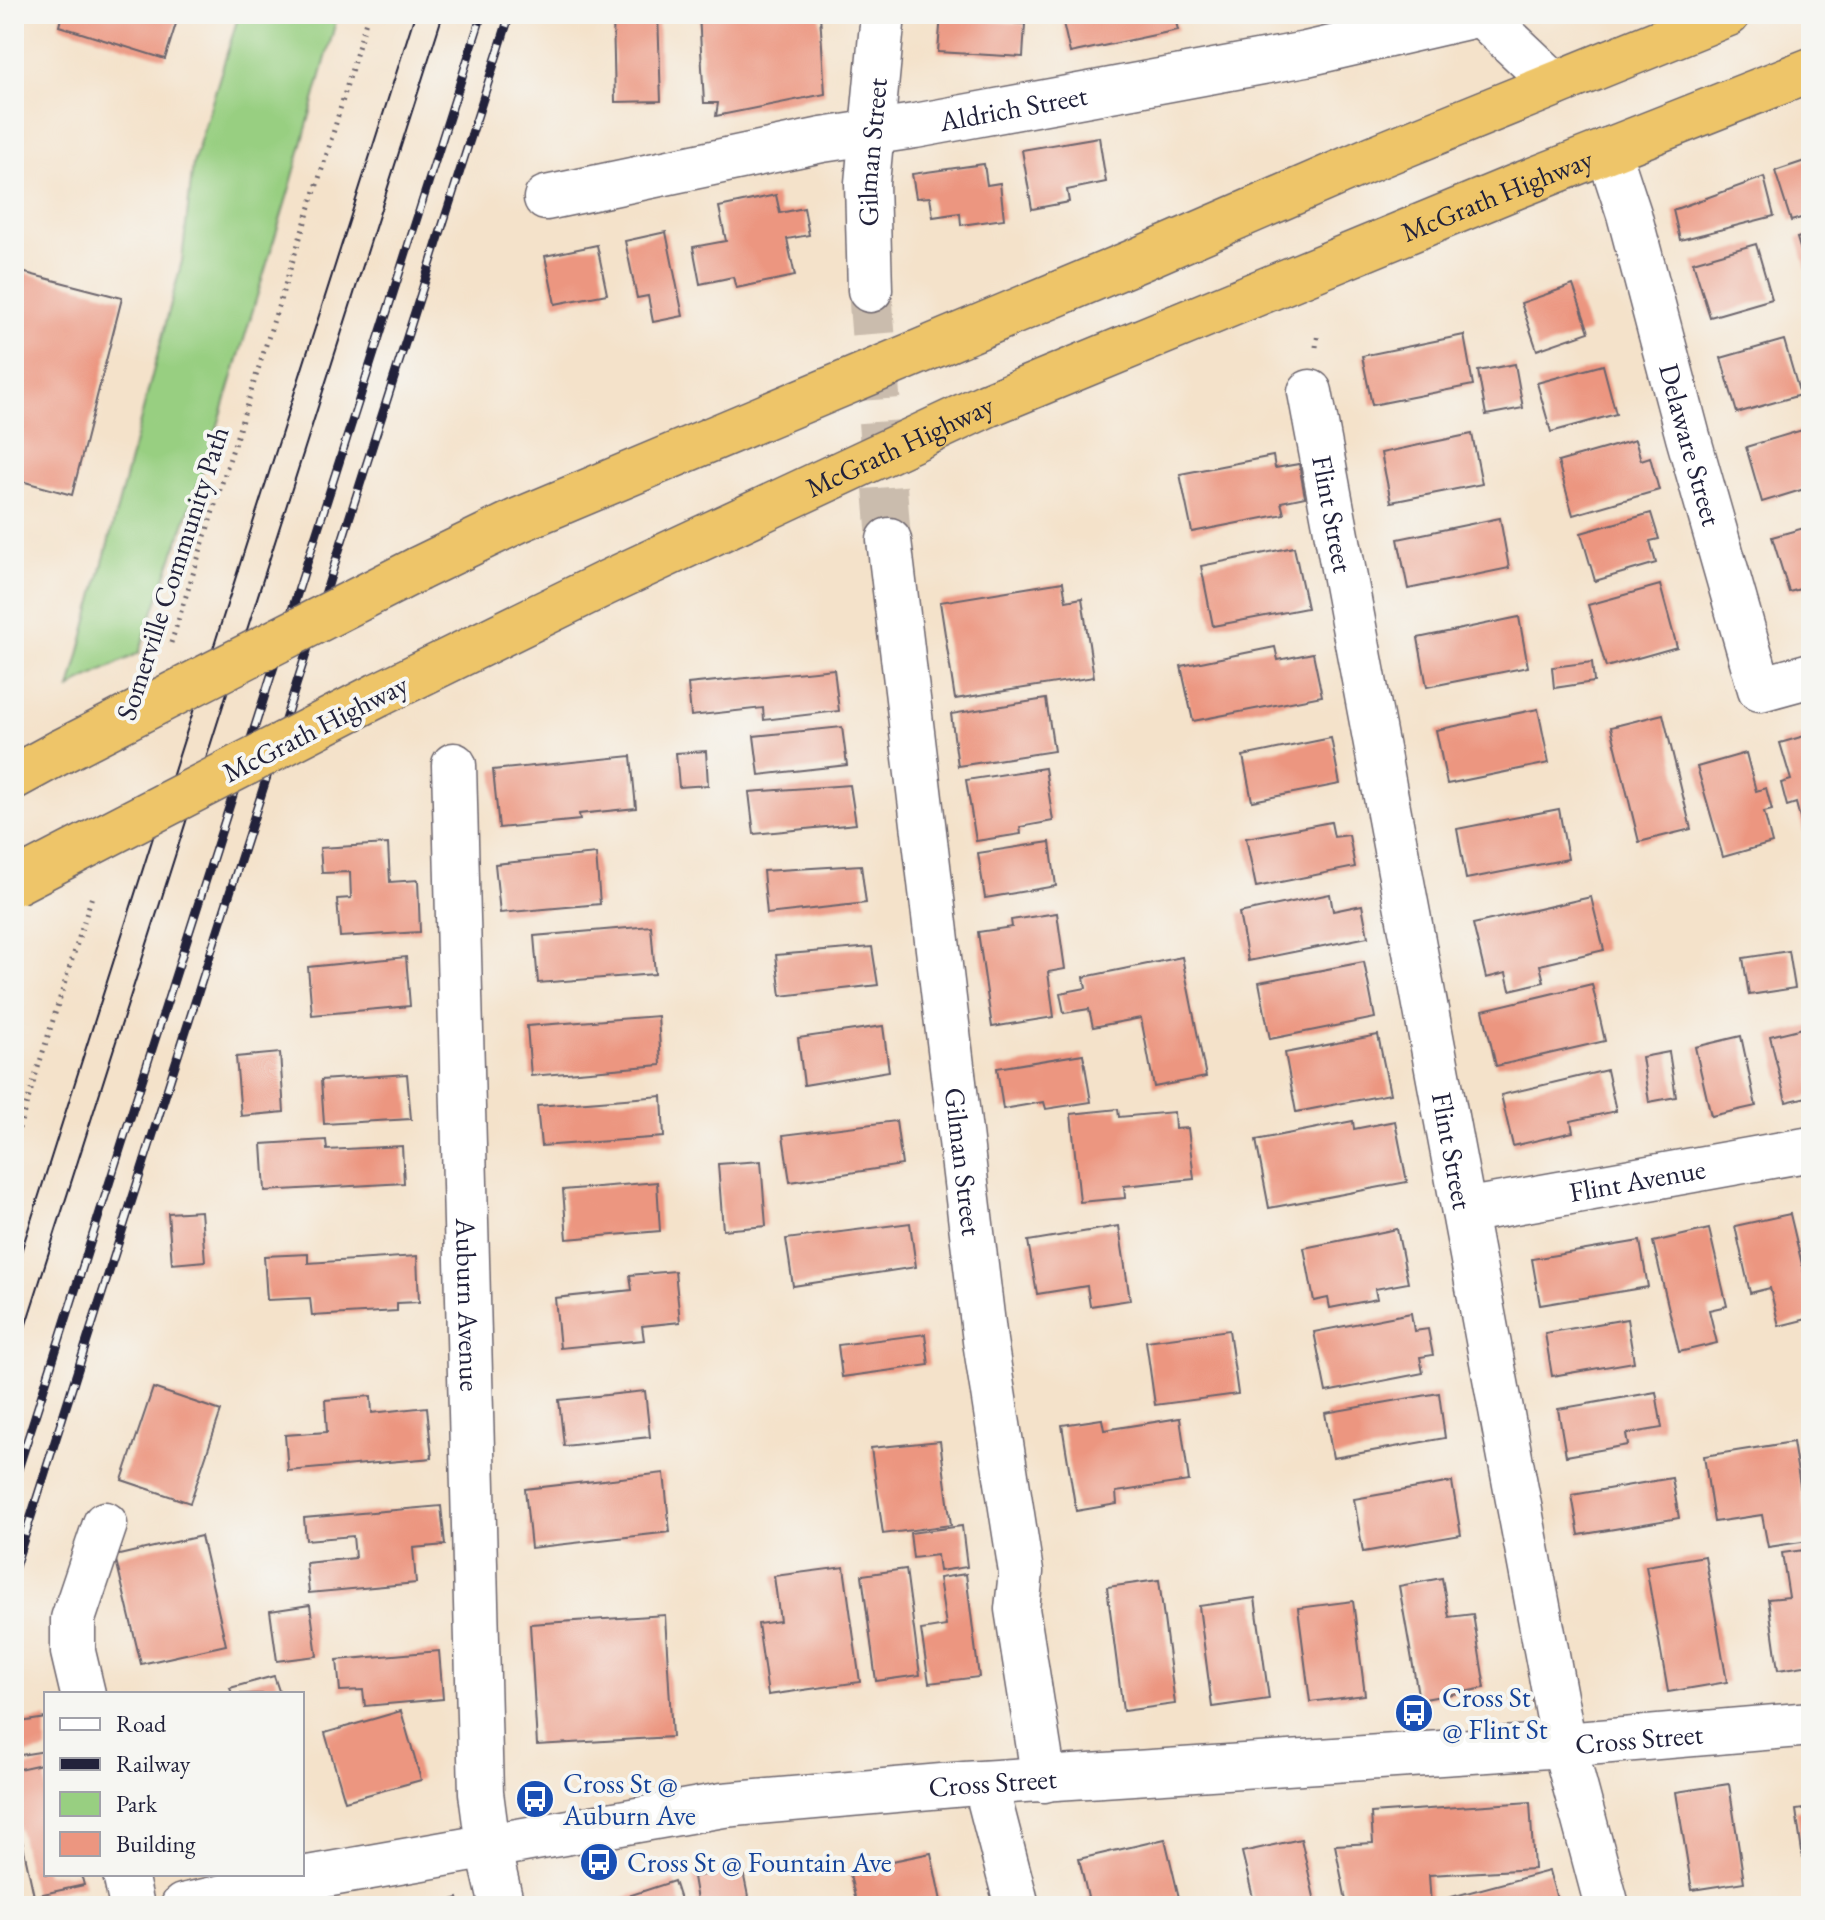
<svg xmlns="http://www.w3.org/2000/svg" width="1825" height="1920" font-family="'EB Garamond',serif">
<rect width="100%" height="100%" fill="#f6f6f2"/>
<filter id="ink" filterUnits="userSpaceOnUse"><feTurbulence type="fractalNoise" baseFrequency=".0125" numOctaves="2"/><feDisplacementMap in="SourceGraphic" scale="16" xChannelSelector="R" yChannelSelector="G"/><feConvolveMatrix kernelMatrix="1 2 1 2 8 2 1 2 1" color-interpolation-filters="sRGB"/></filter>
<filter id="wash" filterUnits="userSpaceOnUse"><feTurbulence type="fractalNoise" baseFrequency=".006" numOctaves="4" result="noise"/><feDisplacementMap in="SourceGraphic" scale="32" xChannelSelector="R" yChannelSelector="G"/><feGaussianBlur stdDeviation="1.8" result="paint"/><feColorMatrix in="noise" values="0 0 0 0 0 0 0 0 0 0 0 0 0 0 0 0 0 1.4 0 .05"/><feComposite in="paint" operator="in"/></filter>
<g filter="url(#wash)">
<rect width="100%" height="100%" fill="#f4e2ca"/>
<path fill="#98cf81" stroke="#5d785e" stroke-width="2" d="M239,14h99l-47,170 -75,248 -77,221 -60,29 -9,7 112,-428 11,-97z"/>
<g id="blocks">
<g fill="#ec9680">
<path d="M62,14h117l-14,45 -106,-33z"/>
<path d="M613,14h45l3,87 -46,1z"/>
<path d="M699,14h121l5,80 -109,22 2,-13h-14z"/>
<path d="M941,14h50v7l34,3 -2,33 -85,-5z"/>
<path d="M1061,14h113l4,16 -108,23z"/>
<path d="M1099,137l7,45 -39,8 2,12 -37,7 -10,-59z"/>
<path d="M1811,159v56l-20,6 -16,-50z"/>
<path d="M984,164l3,21 13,-2 4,36 -43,6 -1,-12 -27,4 -3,-20 -14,1 -4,-24z"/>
<path d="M1764,177l10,39 -94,24 -7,-30z"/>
<path d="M776,195l4,18 24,-5 5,27 -22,4 8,37 -59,12 -3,-11 -33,7 -7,-37 33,-6 -7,-34z"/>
<path d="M666,232l17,84 -30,6 -5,-26 -11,2 -12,-57z"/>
<path d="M1811,234v46l-1,1 -13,-43z"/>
<path d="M1756,244l16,55 -62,18 -17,-55z"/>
<path d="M597,245l10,49 -52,10 -10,-48z"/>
<path d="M14,270l108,28 -50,197 -58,-16z"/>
<path d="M1573,285l16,47 -52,18 -16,-47z"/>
<path d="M1464,335l9,50 -101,20 -10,-49z"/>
<path d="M1784,340l16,55 -63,18 -16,-55z"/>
<path d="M1515,364l8,44 -37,7 -8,-44z"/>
<path d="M1603,365l13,49 -65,18 -14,-49z"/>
<path d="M1809,428l2,59 -49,15 -16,-55z"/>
<path d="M1472,434l10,50 -91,18 -10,-49z"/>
<path d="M1635,440l6,20 9,-3 9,33 -86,25 -15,-53z"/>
<path d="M1273,456l2,12 24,-4 6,33 -24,5 3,12 -92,18 -12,-58z"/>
<path d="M1651,513l8,26 -9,2 6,22 -61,18 -14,-48z"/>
<path d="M1500,518l9,50 -101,21 -10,-50z"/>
<path d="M1811,526v60l-22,6 -17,-55z"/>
<path d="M1294,547l13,61 -94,18 -12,-60z"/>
<path d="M1063,582l3,19 16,-3 12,79 -139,22 -15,-97z"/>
<path d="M1660,585l17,62 -71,20 -18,-62z"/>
<path d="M1519,617l9,50 -101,20 -9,-49z"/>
<path d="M1275,647l3,13 35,-7 9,43 -129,25 -12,-55z"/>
<path d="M1592,662l2,20 -40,6 -2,-21z"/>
<path d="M834,669l5,42 -75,9 -1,-12 -72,8 -3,-32z"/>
<path d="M1046,699l8,52 -96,15 -7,-52z"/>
<path d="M1538,709l11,54 -102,21 -11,-54z"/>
<path d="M1663,714l28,115 -52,13 -28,-115z"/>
<path d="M842,727l5,38 -88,10 -5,-39z"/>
<path d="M1811,734v99l-7,1 -8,-31 -9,3 -6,-23 10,-3 -11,-37z"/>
<path d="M1331,738l9,46 -88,17 -9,-45z"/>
<path d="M706,751l2,34 -29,2 -3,-34z"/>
<path d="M1746,753l10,38 10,-3 6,22 -8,2 8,31 -49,14 -26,-90z"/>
<path d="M631,756l5,52 -57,6 1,6 -81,8 -6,-58z"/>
<path d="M1045,768l8,53 -33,6 1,7 -45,7 -10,-61z"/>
<path d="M850,785l6,39 -102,10 -5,-42z"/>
<path d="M1559,809l9,50 -102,20 -9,-50z"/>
<path d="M1331,822l3,15 15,-2 6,32 -99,20 -10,-49z"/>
<path d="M1050,842l6,44 -71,12 -7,-45z"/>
<path d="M388,844l2,38 28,-2 2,52 -80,5 -3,-38 14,-1 -1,-26 -28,1 -2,-25z"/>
<path d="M596,854l4,50 -100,9 -5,-49z"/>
<path d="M861,865l5,38 -99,11 -4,-43z"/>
<path d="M1330,894l3,17 29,-6 6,32 -120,24 -9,-48z"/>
<path d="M1591,897l13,53 -64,15 4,17 -34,8 -4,-17 -20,5 -13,-54z"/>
<path d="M1057,913l8,56 -17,3 6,45 -62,10 -14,-95 34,-5 -1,-7z"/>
<path d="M651,926l4,48 -117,9 -4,-47z"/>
<path d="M872,947l6,38 -97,11 -5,-41z"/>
<path d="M1789,951l6,37 -46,7 -6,-37z"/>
<path d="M406,957l4,49 -98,9 -4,-48z"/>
<path d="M1182,957l24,120 -52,10 -13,-69 -48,9 -4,-18 -25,4 -4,-20 26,-5 -2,-11z"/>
<path d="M1364,962l11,56 -105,21 -11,-57z"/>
<path d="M1592,984l13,57 -109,25 -13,-56z"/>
<path d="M658,1016l3,49 -130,11 -4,-50z"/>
<path d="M883,1026l6,45 -85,14 -6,-47z"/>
<path d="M1811,1026v70l-25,6 -16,-66z"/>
<path d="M1378,1035l12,59 -94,18 -11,-59z"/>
<path d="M1741,1036l15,70 -45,10 -16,-69z"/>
<path d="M1669,1052l7,45 -27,5 -7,-45z"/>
<path d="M280,1053l4,59 -43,4 -5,-59z"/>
<path d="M1083,1054l8,48 -45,7 -2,-7 -41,7 -6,-41z"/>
<path d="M1607,1070l9,41 -45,10 2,11 -60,14 -12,-51z"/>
<path d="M407,1074l4,45 -87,5 -3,-44z"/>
<path d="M662,1096l2,41 -123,9 -4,-40z"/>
<path d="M1118,1109l1,8 55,-5 1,17 13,-1 6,51 -70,7 1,12 -45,4 -9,-88z"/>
<path d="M896,1121l6,44 -112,17 -7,-47z"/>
<path d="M1353,1121l1,8 41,-8 12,61 -138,26 -13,-68z"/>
<path d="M326,1140l1,10 75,-4 2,37 -139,8 -3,-47z"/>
<path d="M761,1161l5,65 -43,4 -5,-66z"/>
<path d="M657,1182l3,49 -93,8 -4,-49z"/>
<path d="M201,1211l4,50 -33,3 -4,-51z"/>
<path d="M1790,1214l21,88v16l-32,8 -9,-38 -20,5 -15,-67z"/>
<path d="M910,1223l6,44 -123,19 -7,-47z"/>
<path d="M1119,1226l11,74 -40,6 -3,-20 -50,8 -9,-53z"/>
<path d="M1397,1229l11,54 -33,6 2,10 -47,9 -2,-10 -14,3 -10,-53z"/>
<path d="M1709,1229l18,77 -18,4 8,33 -38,9 -26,-110z"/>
<path d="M1640,1241l8,46 -108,18 -8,-46z"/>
<path d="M308,1254v9l109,-7 2,46 -22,1v8l-85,5 -2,-18 -43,2 -3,-44z"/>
<path d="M675,1271l5,51 -38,4 2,14 -84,8 -5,-50 77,-8 -2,-15z"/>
<path d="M1411,1313l3,18 14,-2 5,26 -13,2 3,16 -97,19 -12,-60z"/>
<path d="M1627,1319l7,43 -82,14 -7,-43z"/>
<path d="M1229,1330l9,64 -83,11 -9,-64z"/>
<path d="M925,1334l4,31 -87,12 -4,-32z"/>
<path d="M153,1388l68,23 -31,92 -68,-23z"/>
<path d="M645,1391l5,46 -86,9 -5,-46z"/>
<path d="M1656,1392l6,36 -36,6 2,11 -62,11 -8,-47z"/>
<path d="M1439,1393l6,45 -112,20 -8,-45z"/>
<path d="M371,1396l1,17 55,-6 5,51 -144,13 -3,-36 42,-3 -2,-32z"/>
<path d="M1180,1418l9,63 -73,11 1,12 -41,7 -14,-86 40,-6 2,11z"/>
<path d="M940,1441l11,84 -68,9 -12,-86z"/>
<path d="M1793,1442l16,99 -41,6 -6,-32 -48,7 -10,-66z"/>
<path d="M664,1473l6,59 -139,16 -6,-59z"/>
<path d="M1672,1478l7,40 -100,17 -7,-40z"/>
<path d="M1452,1482l9,53 -98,17 -9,-53z"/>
<path d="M441,1506l4,39 -32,3 3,35 -107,10 -3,-30 49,-5 -2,-22 -47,4 -2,-22z"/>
<path d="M962,1526l5,41 -28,4 -2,-16 -24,3 -3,-25z"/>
<path d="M201,1536l25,109 -85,19 -26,-108z"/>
<path d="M1811,1549v116l-33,5 -10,-71 21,-2 -7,-44z"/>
<path d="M1705,1556l22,126 -59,10 -22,-126z"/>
<path d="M844,1567l16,115 -92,13 -10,-71 22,-3 -6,-45z"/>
<path d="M906,1569l14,106 -44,6 -14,-106z"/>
<path d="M966,1574l13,103 -50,6 -8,-53 25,-4 -7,-48z"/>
<path d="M1442,1578l7,39 24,-3 12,74 -66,12 -20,-114z"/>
<path d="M1159,1580l16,124 -52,7 -16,-124z"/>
<path d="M1255,1598l14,101 -57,8 -13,-101z"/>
<path d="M1353,1601l12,94 -55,7 -12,-94z"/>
<path d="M310,1605l7,51 -40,5 -7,-50z"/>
<path d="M665,1615l7,122 -135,8 -7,-121z"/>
<path d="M439,1651l4,48 -78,7 -2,-16 -23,1 -3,-31z"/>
<path d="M274,1676l6,18h-48l-2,-6z"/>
<path d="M401,1711l20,69 -76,21 -20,-68z"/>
<path d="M46,1718v33l-32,5v-33z"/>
<path d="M46,1763v111h35l3,11 -50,11 -20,-92v-34z"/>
<path d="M1729,1784l15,98 -52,8 -16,-98z"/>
<path d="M1530,1802l4,67 -105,6 2,31h-84l-12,-61 38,-2 -2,-30z"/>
<path d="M1811,1808v93l-2,1 -13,-92z"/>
<path d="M1165,1839l16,67h-91l-11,-47z"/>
<path d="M1301,1839l15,67h-61l-13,-54z"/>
<path d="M931,1853l11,53h-85l-8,-36z"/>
<path d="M742,1867l8,39h-52l-5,-29z"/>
<path d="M1549,1871l10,35h-118l-1,-6z"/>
<path d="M674,1881l8,25h-81v-1z"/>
<path d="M458,1898l2,8h-26v-1z"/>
</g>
</g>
</g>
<g filter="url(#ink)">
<use href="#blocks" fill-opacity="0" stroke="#6c656d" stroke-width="2"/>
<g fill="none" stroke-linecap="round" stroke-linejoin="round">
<path stroke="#cabcad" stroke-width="44" stroke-dasharray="44 22" stroke-linecap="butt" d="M870,290l19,250"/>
<g stroke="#6c656d" stroke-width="47">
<g id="minor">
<path d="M1481,14l74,70"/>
<path id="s1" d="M1608,150l21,64 59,223 72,252 51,-14"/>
<path id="s2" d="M546,198l276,-58 93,-14 391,-72 174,-40"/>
<path id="s3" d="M870,290l-3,-107 16,-169"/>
<path id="s4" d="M1310,392l254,1353 43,161"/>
<path id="s5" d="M889,540l96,801 36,231 -4,37 27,171"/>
<path id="s6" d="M454,765l27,1028 7,53 14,60"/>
<path id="s7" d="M1464,1211l347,-62"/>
<path d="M83,1694l-10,-42v-33l32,-95"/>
<path d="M985,1783l32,123"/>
<path d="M125,1874l7,32"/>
</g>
</g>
<g stroke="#6c656d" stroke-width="47">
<g id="tertiary">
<path id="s8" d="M183,1906l125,-28 415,-73 242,-21 599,-39 247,-21"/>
</g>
</g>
<g stroke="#6c656d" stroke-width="47">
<g id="trunk">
<path d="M418,569l99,-48 621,-261 235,-102 355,-144"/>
<path id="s9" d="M378,695l226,-111 383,-179 528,-218 296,-117"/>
<path d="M14,777l46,-25"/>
</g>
</g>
<g stroke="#6c656d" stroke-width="5" stroke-dasharray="2 6" stroke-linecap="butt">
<path d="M1316,347l2,-15"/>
<path d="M171,643l158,-496 39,-133"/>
<path d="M14,1144l79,-251"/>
</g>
<use href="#minor" stroke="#fff" stroke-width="44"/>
<use href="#tertiary" stroke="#fff" stroke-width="44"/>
<use href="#trunk" stroke="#eec569" stroke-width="44"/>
<g stroke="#22223b" stroke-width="2">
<path d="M14,1274l401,-1260"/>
<path d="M14,1362l429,-1348"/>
</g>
<g stroke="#22223b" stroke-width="9">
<g id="rail">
<path d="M14,1482l468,-1468"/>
<path d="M14,1570l496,-1556"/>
</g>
</g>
<use href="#rail" stroke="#f6f6f2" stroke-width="6" stroke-dasharray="18" stroke-linecap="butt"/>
<g stroke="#6c656d" stroke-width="47" stroke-linecap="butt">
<g id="trunk-bridge">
<path d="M60,752l358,-183"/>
<path d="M14,883l364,-188"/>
</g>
</g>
<use href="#trunk-bridge" stroke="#eec569" stroke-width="44"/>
</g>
</g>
<defs>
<g id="bus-disc" transform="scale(2)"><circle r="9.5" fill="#1a4fb4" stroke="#f6f6f2"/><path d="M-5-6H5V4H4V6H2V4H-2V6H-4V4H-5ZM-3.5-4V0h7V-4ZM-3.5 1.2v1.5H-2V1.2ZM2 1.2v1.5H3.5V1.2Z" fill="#fff"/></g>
</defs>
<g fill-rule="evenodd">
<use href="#bus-disc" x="1414" y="1713"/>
<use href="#bus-disc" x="535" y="1799"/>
<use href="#bus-disc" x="599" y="1862"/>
</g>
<g text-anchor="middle" stroke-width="8" stroke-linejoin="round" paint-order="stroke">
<g font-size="28" fill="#22223b" stroke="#f6f6f2">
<text dy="10" stroke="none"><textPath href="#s2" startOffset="476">Aldrich Street</textPath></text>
<text dy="10" stroke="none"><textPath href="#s3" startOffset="138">Gilman Street</textPath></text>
<text dy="10" stroke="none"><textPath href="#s9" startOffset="1226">McGrath Highway</textPath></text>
<text dy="10" stroke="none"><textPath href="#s1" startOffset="306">Delaware Street</textPath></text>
<text dy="10" stroke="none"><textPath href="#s9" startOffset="578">McGrath Highway</textPath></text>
<text dy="10" stroke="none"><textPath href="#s4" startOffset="124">Flint Street</textPath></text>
<text transform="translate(172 573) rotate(-72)" y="10">Somerville Community Path</text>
<text transform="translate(315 728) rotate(-27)" y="10">McGrath Highway</text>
<text dy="10" stroke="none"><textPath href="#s4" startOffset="772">Flint Street</textPath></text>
<text dy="10" stroke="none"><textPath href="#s5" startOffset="626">Gilman Street</textPath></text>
<text dy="10" stroke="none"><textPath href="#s7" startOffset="176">Flint Avenue</textPath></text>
<text dy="10" stroke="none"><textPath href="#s6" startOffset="540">Auburn Avenue</textPath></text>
<text dy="10" stroke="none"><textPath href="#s8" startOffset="1468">Cross Street</textPath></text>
<text dy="10" stroke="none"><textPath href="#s8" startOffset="820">Cross Street</textPath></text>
</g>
<g font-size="28" fill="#164399" stroke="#f6f6f2" text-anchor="start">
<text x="1442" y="1707">Cross St<tspan x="1442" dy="32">@ Flint St</tspan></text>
<text x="563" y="1793">Cross St @<tspan x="563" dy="32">Auburn Ave</tspan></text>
<text x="627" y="1872">Cross St @ Fountain Ave</text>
</g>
</g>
<rect width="1825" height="1920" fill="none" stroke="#f6f6f2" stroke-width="48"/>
<rect x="44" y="1692" width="260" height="184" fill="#f6f6f2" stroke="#a1a1a9" stroke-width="2"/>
<rect x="60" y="1718" width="40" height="12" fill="#ffffff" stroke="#a1a1a9" stroke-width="2"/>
<text x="116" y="1732" font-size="24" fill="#22223b">Road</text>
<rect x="60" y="1758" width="40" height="12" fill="#22223b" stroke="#a1a1a9" stroke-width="2"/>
<text x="116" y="1772" font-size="24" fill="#22223b">Railway</text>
<rect x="60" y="1792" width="40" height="24" fill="#98cf81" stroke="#a1a1a9" stroke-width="2"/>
<text x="116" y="1812" font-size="24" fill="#22223b">Park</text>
<rect x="60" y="1832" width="40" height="24" fill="#ec9680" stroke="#a1a1a9" stroke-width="2"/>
<text x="116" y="1852" font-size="24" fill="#22223b">Building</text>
</svg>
